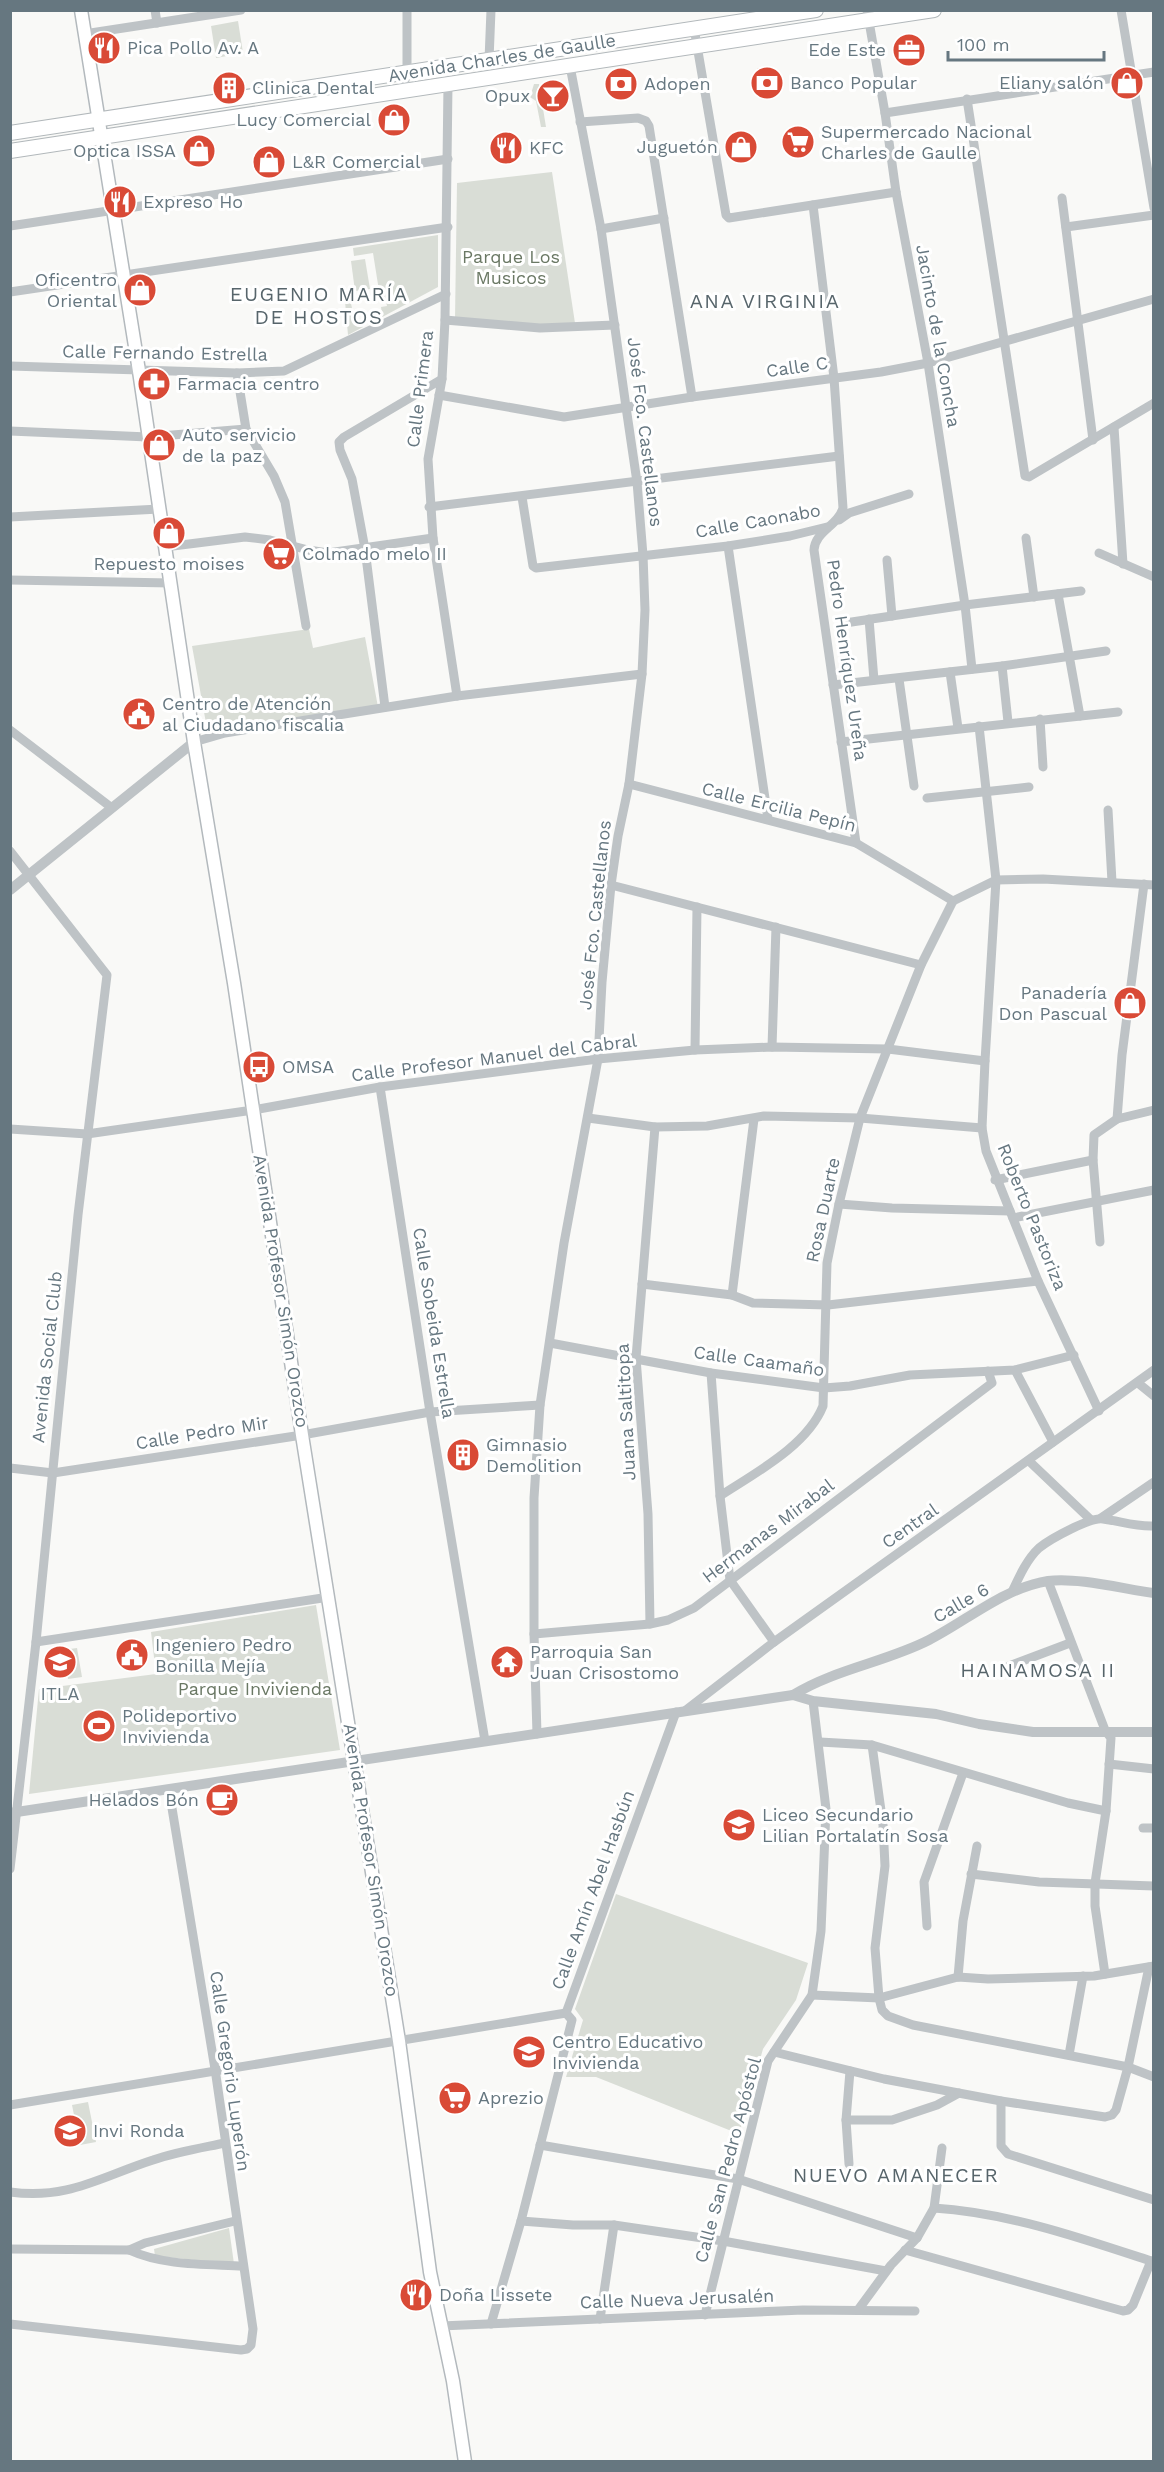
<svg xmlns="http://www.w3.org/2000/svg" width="1164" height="2472" font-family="'Work Sans',sans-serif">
<rect width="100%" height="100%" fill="#f9f9f7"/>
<g fill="#d9ddd6">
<path d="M238,21l5,32 -27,5 -5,-32z"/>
<path d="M534,84h5l7,43h-5l-5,-26 -6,-4z"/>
<path d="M552,172l23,151 -33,2 -87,-6 2,-136z"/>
<path d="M438,235v52l-65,35 -1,-5 10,-3 -1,-7 6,-1 -2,-9h-5l-7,-44 -19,3 -1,-8z"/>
<path d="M365,259l5,30 -15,2 -4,-30z"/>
<path d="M350,299l5,23 7,-1 1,6 -15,8 -3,-34z"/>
<path d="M309,629l4,19 52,-11 13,70 -170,27 -16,-88z"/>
<path d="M316,1605l24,145 -311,44 10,-105 117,-15 -5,-42z"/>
<path d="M77,1648l5,29 -14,2 -5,-29z"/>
<path d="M616,1894l192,69 -12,37 -33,49 -24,85 -143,-57h-30l17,-57 -8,-11z"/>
<path d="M88,2102l8,40 -16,3 -8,-40z"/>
<path d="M229,2228l5,36 -79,-8 -1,-7z"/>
</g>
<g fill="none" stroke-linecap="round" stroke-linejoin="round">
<g stroke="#b3b9bd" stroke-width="15">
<path id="secondary" d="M81,10l58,361 55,371 40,241 68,452 97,606 31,231 23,109 12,81"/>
</g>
<g stroke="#b2b8bb" stroke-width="16">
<g id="primary">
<path d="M10,133l806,-123"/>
<path d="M10,151l924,-141"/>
</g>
</g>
<g stroke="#bec3c6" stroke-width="9">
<path d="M155,10l2,13"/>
<path d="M867,10l18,103 11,79 32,171 37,242 7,64"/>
<path d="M1121,10l33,198"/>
<path d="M694,28l32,187 3,3 167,-26"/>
<path d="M84,34l157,-24"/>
<path d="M489,60l2,-50"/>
<path d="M448,84l-3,236 -3,59 -14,80 5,79 24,158"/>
<path d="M402,92l5,-20v-62"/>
<path d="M967,99l58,377 4,1 125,-74"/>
<path d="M885,113l269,-41"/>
<path d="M580,122l58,-4 8,3 3,5 43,271"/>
<path d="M1062,198l31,242"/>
<path d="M813,205l21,173 9,130c-5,18 -28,23 -29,42l42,293"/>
<path d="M10,226l438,-67"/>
<path d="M1066,227l88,-12"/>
<path d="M601,229l63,-11"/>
<path d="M10,292l438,-65"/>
<path d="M445,320l95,8 75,-3"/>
<path d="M10,366l227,7 47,-2 162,-77"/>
<path d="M237,373l9,56 28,47 11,26 21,124"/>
<path d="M439,395l125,22 128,-20 189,-25 47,-9 226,-64"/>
<path d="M1114,427l9,137"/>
<path d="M10,431l138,6 98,-8"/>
<path d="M522,497l11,69 3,2 192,-22 62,-10 37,-9"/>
<path d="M429,507l410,-51"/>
<path d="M10,517l149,-8"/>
<path d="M839,520l10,-7 60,-19"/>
<path d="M1026,538l8,59"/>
<path d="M728,546l40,273"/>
<path d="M165,547l80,-10 25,3 38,10 20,3 105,-15"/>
<path d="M1099,553l55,24"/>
<path d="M887,560l5,56"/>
<path d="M10,580l161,3"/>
<path d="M1058,594l22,122"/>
<path d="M869,619l5,61"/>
<path d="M845,623l120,-18 116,-14"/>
<path d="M1002,666l6,56"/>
<path d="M950,672l8,56"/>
<path d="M899,679l15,107"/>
<path d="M833,685l169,-19 104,-15"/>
<path d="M385,707l-20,-158 -13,-70 -12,-29 -1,-8 5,-5 98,-58"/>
<path d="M1040,719l3,48"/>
<path d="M979,726l17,154 -11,181 -3,67 4,23 52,130 61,130"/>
<path d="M10,730l102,78"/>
<path d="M194,742l31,-9 232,-37 185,-22"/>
<path d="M841,742l277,-30"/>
<path d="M629,784l227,59 97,58 43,-21 47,-1 111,6"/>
<path d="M927,798l102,-11"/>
<path d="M1108,810l4,72"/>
<path d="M10,851l97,124 -29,240 -42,427 -26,227"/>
<path d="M611,885l310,80"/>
<path d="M772,1047l4,-120"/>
<path d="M695,1050l2,-143"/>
<path d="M380,1087l50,325 55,329"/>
<path d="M588,1118l67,9 52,-1 57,-10 96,2 122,10"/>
<path d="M1117,1119l5,-64 22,-171"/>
<path d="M10,1129l77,5 166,-24 127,-23 218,-28 97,-9 77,-3 116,2 97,12"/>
<path d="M995,1180l98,-20"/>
<path d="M839,1204l53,4 118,3"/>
<path d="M1013,1218l141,-28"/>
<path d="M1100,1242l-7,-82 1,-25 23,-16 37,-9"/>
<path d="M642,1284l90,11 21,8 75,2 210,-24"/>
<path d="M732,1295l22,-176"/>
<path d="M550,1343l161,30 113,15 26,-2 60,-11 105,-5 59,-15"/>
<path d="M1015,1370l38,72"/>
<path d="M711,1373l9,123 10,84 44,62"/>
<path d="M1138,1383l16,13"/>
<path d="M1029,1461l62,59"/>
<path d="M10,1468l43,5 249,-38 128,-23 110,-7"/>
<path d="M720,1496c35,-23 87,-50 103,-90l4,-143 12,-59 21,-86 61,-153 32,-64"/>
<path d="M1101,1518l53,-36"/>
<path d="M1048,1581l57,149 6,8 -5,73 -11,72v23l10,68"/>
<path d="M1012,1592c7,-15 15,-33 27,-44 11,-9 51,-31 64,-29 17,2 32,8 51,7"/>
<path d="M650,1624l-2,-110 -12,-156 19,-231"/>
<path d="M534,1634l116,-10 18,-4 26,-12 298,-225 -4,-12"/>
<path d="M36,1642l293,-45"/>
<path d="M1009,1666l61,-23"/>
<path d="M686,1710l88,-68 380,-272"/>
<path d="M537,1734l-3,-100v-136l6,-93 24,-162 34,-184 4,-77 9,-97 7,-49 11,-52 13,-110 3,-64 -2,-55 -6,-73 -11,-75 -25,-178 -31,-163"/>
<path d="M820,1742l52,3 196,58 38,8"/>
<path d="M872,1745l11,80 2,41 -10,82 4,50 3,12 6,6 25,9 215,42 26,10"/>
<path d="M1109,1764l45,5"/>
<path d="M1143,1828h11"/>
<path d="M971,1874l68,8 115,4"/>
<path d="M927,1926l-3,-44 39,-109"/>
<path d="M958,1977l5,-56 14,-75"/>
<path d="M812,1995l67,3 79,-21 30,2 106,-3 60,-10"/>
<path d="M774,2052l110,27 117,22 104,16 7,-2 4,-5 12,-43 21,-100"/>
<path d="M1069,2055l14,-79"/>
<path d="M1001,2101v45l7,8 146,46"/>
<path d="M10,2105l556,-92"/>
<path d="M846,2120h46l45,-15 22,-12"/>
<path d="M540,2145l198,34 179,59"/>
<path d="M849,2164l-3,-44 4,-49"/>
<path d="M10,2192c58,8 90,-15 143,-32 23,-8 48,-12 72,-17"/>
<path d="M934,2208c76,5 147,30 220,54"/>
<path d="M521,2221l52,4h41l109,16 163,30"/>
<path d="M10,2249l119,1 16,-7 90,-22"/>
<path d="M129,2250c35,16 76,14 114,16"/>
<path d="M905,2250l218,61 5,-1 5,-5 18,-44"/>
<path d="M858,2310l33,-45 26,-27 17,-30 8,-60"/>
<path d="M705,2315l63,-254 44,-66 9,-64 5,-122 -13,-108"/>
<path d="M600,2319l14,-94"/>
<path d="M10,2324l231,26 6,-1 4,-4 2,-16 -38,-260 -46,-279"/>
<path d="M491,2324l30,-103 51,-201 -6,-7 110,-301"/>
<path d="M441,2326l362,-16 112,1"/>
</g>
<g stroke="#bec3c6" stroke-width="10">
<path d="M10,890l184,-148"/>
<path d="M793,1695c42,-26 93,-33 136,-55 39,-20 75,-52 119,-59 29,-4 76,8 106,12"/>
<path d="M10,1813l783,-118 20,6 123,13 43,10 54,8h121"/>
</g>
<use href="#secondary" stroke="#fff" stroke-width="12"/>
<use href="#primary" stroke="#fff" stroke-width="14"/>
</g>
<defs>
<g id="restaurant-disc" transform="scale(1.725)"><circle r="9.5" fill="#d94a36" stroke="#fff"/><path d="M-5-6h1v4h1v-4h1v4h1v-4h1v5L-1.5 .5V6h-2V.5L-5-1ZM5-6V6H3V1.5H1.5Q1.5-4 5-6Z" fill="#fff"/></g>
<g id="office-disc" transform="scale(1.725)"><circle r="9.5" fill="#d94a36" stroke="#fff"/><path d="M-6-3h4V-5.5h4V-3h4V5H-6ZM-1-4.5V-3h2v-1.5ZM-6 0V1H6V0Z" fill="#fff"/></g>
<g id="bank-disc" transform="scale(1.725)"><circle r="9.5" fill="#d94a36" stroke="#fff"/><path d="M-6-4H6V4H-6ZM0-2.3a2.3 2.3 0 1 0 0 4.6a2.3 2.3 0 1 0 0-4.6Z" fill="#fff"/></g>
<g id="shop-disc" transform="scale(1.725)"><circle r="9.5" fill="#d94a36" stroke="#fff"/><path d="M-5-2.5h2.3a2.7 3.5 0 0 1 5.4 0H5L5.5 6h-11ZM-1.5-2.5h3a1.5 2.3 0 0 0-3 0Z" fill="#fff"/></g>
<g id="building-disc" transform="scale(1.725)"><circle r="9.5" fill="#d94a36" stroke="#fff"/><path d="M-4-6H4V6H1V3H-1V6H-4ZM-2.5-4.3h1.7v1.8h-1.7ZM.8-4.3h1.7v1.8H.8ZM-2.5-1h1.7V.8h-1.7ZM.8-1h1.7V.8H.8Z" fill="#fff"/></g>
<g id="bar-disc" transform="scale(1.725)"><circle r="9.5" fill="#d94a36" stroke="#fff"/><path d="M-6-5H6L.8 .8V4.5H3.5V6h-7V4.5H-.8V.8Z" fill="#fff"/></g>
<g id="supermarket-disc" transform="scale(1.725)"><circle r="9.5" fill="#d94a36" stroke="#fff"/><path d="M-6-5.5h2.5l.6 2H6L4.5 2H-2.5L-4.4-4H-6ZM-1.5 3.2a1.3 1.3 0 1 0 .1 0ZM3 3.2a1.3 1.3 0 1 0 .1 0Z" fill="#fff"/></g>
<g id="pharmacy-disc" transform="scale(1.725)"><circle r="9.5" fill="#d94a36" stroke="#fff"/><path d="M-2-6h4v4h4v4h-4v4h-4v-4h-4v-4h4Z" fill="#fff"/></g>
<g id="civic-disc" transform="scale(1.725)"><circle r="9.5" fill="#d94a36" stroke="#fff"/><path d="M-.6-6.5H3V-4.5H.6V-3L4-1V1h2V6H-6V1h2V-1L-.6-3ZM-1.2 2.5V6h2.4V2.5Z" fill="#fff"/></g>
<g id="bus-disc" transform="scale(1.725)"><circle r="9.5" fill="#d94a36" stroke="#fff"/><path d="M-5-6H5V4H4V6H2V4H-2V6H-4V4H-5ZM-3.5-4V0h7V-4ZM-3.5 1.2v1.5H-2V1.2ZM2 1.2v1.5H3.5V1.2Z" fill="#fff"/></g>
<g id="school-disc" transform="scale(1.725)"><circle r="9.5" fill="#d94a36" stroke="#fff"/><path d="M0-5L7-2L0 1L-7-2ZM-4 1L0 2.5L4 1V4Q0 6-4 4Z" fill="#fff"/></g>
<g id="temple-disc" transform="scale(1.725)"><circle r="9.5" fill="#d94a36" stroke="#fff"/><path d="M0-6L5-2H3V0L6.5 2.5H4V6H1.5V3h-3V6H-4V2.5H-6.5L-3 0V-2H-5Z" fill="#fff"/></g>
<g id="stadium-disc" transform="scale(1.725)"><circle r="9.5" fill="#d94a36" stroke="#fff"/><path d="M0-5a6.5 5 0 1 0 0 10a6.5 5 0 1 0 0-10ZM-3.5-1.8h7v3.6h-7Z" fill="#fff"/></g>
<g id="cafe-disc" transform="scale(1.725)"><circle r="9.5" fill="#d94a36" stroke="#fff"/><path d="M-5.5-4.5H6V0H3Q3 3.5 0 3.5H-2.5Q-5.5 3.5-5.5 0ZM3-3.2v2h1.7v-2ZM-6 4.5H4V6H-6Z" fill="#fff"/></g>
</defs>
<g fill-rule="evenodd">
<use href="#restaurant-disc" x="104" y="48"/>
<use href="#office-disc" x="909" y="50"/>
<use href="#bank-disc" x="767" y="83"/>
<use href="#shop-disc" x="1127" y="83"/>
<use href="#bank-disc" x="621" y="84"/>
<use href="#building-disc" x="229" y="88"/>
<use href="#bar-disc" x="553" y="96"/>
<use href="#shop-disc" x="394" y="120"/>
<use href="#supermarket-disc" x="798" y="142"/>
<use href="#shop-disc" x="741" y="147"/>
<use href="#restaurant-disc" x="506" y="148"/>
<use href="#shop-disc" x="199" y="151"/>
<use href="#shop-disc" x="269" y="162"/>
<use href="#restaurant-disc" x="120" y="202"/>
<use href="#shop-disc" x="140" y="290"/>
<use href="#pharmacy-disc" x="154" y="384"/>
<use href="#shop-disc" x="159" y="445"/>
<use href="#shop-disc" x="169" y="533"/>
<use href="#supermarket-disc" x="279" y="554"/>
<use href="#civic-disc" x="139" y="714"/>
<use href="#shop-disc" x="1130" y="1003"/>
<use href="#bus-disc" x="259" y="1067"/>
<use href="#building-disc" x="463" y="1455"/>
<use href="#civic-disc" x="132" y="1655"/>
<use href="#school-disc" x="60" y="1662"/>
<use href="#temple-disc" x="507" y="1662"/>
<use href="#stadium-disc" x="99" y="1726"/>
<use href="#cafe-disc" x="222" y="1800"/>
<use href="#school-disc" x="739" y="1825"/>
<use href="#school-disc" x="529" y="2052"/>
<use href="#supermarket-disc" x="455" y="2098"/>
<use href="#school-disc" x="70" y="2131"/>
<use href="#restaurant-disc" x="416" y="2295"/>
</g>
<g text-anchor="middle" stroke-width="6" stroke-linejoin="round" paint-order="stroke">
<g font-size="18" fill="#667780" stroke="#fff" text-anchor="start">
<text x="127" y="54">Pica Pollo Av. A</text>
<text x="886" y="56" text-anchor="end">Ede Este</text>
<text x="790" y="89">Banco Popular</text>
<text x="1104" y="89" text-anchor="end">Eliany salón</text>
<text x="644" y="90">Adopen</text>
<text x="252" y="94">Clinica Dental</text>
<text x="530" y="102" text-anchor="end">Opux</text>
<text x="371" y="126" text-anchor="end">Lucy Comercial</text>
<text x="821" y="138">Supermercado Nacional<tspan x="821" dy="21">Charles de Gaulle</tspan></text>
<text x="718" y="153" text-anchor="end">Juguetón</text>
<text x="529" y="154">KFC</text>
<text x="176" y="157" text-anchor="end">Optica ISSA</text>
<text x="292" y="168">L&amp;R Comercial</text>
<text x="143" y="208">Expreso Ho</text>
<text x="117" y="286" text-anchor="end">Oficentro<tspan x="117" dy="21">Oriental</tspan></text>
<text x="177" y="390">Farmacia centro</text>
<text x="182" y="441">Auto servicio<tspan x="182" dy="21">de la paz</tspan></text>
<text x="302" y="560">Colmado melo II</text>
<text x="169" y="570" text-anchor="middle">Repuesto moises</text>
<text x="162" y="710">Centro de Atención<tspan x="162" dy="21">al Ciudadano fiscalia</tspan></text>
<text x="1107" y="999" text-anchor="end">Panadería<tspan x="1107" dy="21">Don Pascual</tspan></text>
<text x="282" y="1073">OMSA</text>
<text x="486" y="1451">Gimnasio<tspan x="486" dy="21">Demolition</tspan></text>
<text x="155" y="1651">Ingeniero Pedro<tspan x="155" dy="21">Bonilla Mejía</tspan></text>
<text x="530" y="1658">Parroquia San<tspan x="530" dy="21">Juan Crisostomo</tspan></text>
<text x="60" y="1700" text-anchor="middle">ITLA</text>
<text x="122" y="1722">Polideportivo<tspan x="122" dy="21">Invivienda</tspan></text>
<text x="199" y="1806" text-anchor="end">Helados Bón</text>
<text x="762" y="1821">Liceo Secundario<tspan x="762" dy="21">Lilian Portalatín Sosa</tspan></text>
<text x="552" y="2048">Centro Educativo<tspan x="552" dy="21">Invivienda</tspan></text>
<text x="478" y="2104">Aprezio</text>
<text x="93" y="2137">Invi Ronda</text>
<text x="439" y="2301">Doña Lissete</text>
</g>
<g font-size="18" fill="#667780" stroke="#fff">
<text transform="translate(502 58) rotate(-9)" y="6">Avenida Charles de Gaulle</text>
<text transform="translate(938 336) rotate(80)" y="6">Jacinto de la Concha</text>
<text transform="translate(165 353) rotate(1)" y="6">Calle Fernando Estrella</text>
<text transform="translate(797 367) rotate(-8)" y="6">Calle C</text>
<text transform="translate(420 389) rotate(-83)" y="6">Calle Primera</text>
<text transform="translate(645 432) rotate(83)" y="6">José Fco. Castellanos</text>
<text transform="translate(758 521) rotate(-10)" y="6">Calle Caonabo</text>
<text transform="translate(847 660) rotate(82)" y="6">Pedro Henríquez Ureña</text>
<text transform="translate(779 807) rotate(14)" y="6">Calle Ercilia Pepín</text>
<text transform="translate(595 915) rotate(-84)" y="6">José Fco. Castellanos</text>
<text transform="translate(494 1058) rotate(-7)" y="6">Calle Profesor Manuel del Cabral</text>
<text transform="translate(823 1210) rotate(-78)" y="6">Rosa Duarte</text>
<text transform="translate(1032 1217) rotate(68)" y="6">Roberto Pastoriza</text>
<text transform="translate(281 1291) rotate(81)" y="6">Avenida Profesor Simón Orozco</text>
<text transform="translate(434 1323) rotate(81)" y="6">Calle Sobeida Estrella</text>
<text transform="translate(47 1357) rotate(-84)" y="6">Avenida Social Club</text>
<text transform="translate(759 1361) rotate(8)" y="6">Calle Caamaño</text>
<text transform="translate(626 1412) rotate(-93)" y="6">Juana Saltitopa</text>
<text transform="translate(202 1433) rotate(-9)" y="6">Calle Pedro Mir</text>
<text transform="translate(910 1526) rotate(-35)" y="6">Central</text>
<text transform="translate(768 1531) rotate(-37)" y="6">Hermanas Mirabal</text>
<text transform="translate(961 1603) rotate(-30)" y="6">Calle 6</text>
<text transform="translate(371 1860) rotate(81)" y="6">Avenida Profesor Simón Orozco</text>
<text transform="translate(593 1890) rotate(-70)" y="6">Calle Amín Abel Hasbún</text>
<text transform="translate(230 2071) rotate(82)" y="6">Calle Gregorio Luperón</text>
<text transform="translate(728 2160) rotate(-75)" y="6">Calle San Pedro Apóstol</text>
<text transform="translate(677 2299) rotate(-2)" y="6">Calle Nueva Jerusalén</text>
</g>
<g font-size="18" fill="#6a7864" stroke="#fff">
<text x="511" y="263">Parque Los<tspan x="511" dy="21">Musicos</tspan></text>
<text x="255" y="1695">Parque Invivienda</text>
</g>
<g font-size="20" letter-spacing="1.5" fill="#57656b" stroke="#fff">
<text x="319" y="301">EUGENIO MARÍA<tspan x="319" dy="23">DE HOSTOS</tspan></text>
<text x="765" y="308">ANA VIRGINIA</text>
<text x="1038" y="1677">HAINAMOSA II</text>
<text x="896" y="2182">NUEVO AMANECER</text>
</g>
</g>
<rect width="1164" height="2472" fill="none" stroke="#667780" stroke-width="24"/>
<path d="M948 51v9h156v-9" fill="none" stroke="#667780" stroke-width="3"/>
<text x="957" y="51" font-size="18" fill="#667780" stroke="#ffffff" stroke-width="4.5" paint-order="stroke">100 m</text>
</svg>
